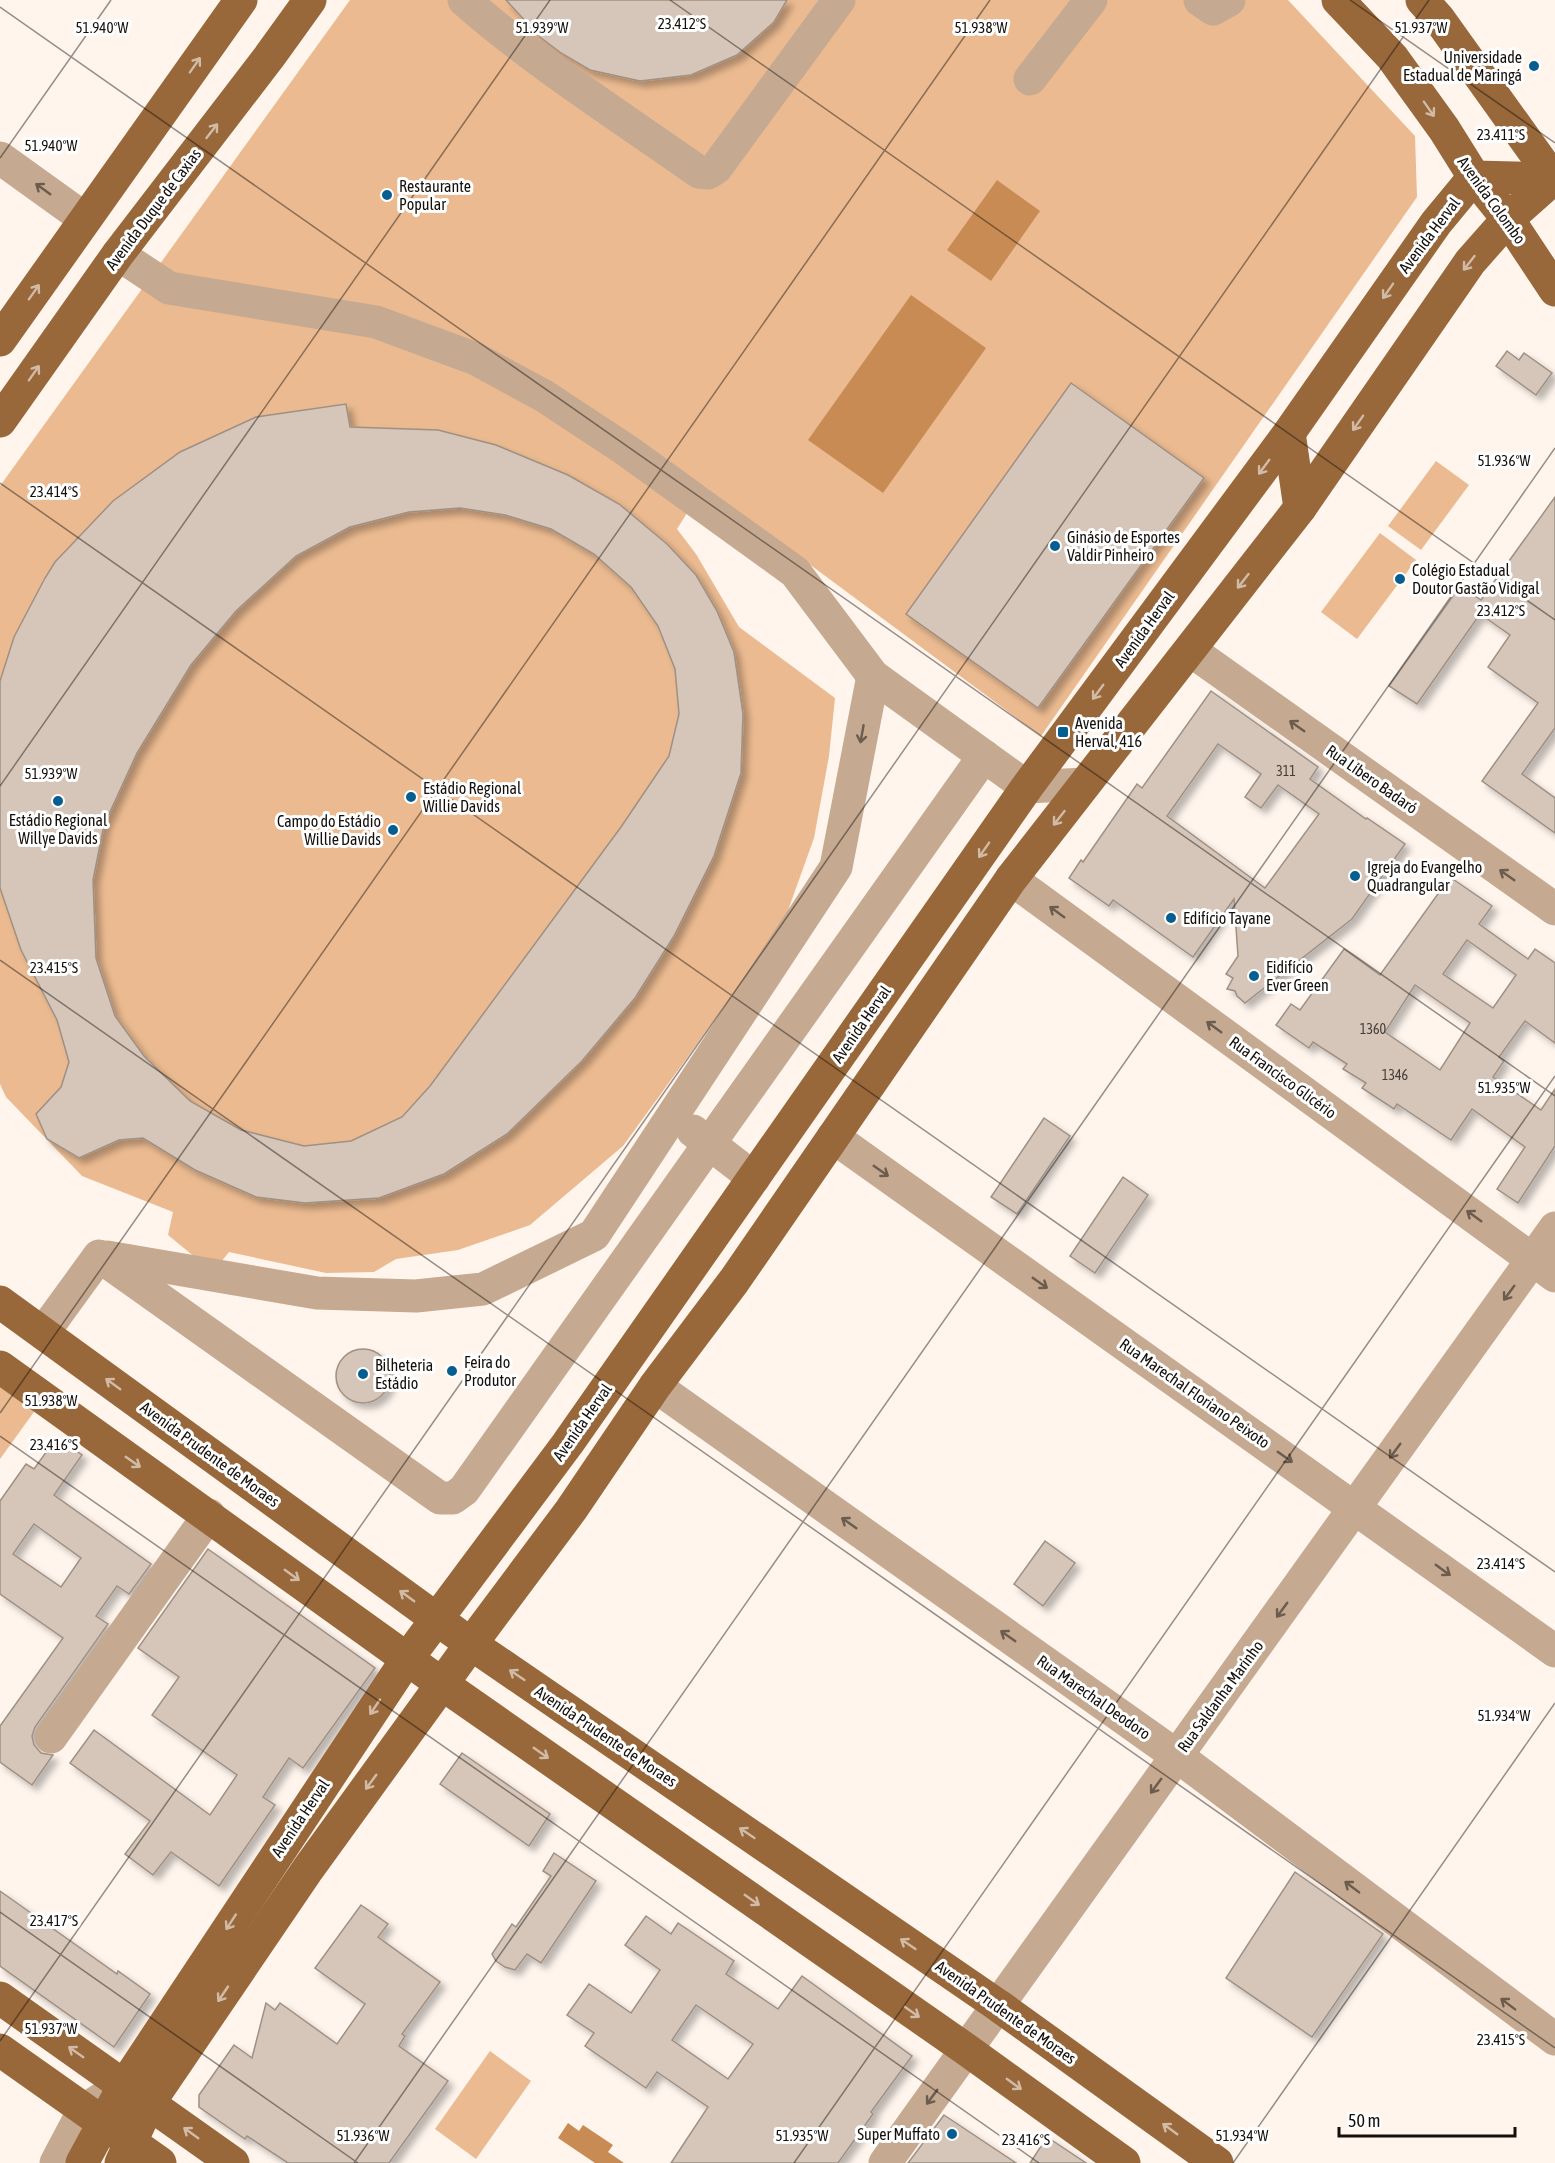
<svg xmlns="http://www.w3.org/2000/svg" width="1555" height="2163" font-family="'Asap Condensed',sans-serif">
<defs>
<filter id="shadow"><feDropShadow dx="5.5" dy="5.5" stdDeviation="3" flood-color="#0004"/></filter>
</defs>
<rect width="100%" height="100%" fill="#fff5ed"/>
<g fill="#ebba90">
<path d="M350,0h938l127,136 2,61 -376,539 -337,-250 -27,43 19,25 43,73 96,71 -6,58 -15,82 -32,89 -159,219 -93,79 -72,25 -62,9 -22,13 -48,1 -97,-21 -16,20 -45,-37 5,-23 -91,-36 -76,-79 -6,-13v-598z"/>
<path d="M1436,461l33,24 -48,65 -33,-24z"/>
<path d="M1380,533l36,27 -59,79 -36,-27z"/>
<path d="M0,1367l44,31 -44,61z"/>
<path d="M490,2051l41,30 -55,78 -41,-30z"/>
</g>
<g fill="#c88b54">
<path d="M997,180l43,31 -49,70 -44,-31z"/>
<path d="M911,295l75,53 -103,145 -75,-53z"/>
<path d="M568,2123l11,8 4,-6 30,20 -5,7 16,11h-29l-37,-25z"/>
</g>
<g fill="#d6c6b9" stroke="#9f9084" stroke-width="1.5" fill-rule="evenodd" filter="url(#shadow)">
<path d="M506,0h281l-13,22 -37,33 -46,20 -51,6 -50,-11 -29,-17 -21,-16z"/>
<path d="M1507,351l12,9 5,-7 28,20 -16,22 -40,-29z"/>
<path d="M1071,383l133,95 -166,230 -132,-94z"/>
<path d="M346,404l4,23 88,3 58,15 72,30 51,29 48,40 29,31 21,36 17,41 9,62 -2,59 -27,83 -40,80 -39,62 -53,63 -75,73 -63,40 -65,24 -74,5 -49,-6 -61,-27 -52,-32 -24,2 -40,18 -32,-19 -11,-25 25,-27 8,-25 -12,-42 -36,-70 -21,-62v-207l14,-44 31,-59 10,-16 58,-61 67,-49 76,-35zM460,508l45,7 46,14 43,25 37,33 27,39 17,43 4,45 -10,42 -48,71 -191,259 -28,31 -51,24 -47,5 -63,-16 -51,-29 -46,-45 -29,-40 -19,-58 -3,-78 11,-55 33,-72 54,-88 45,-54 60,-55 54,-29 59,-15z"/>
<path d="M1555,497v231l-33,46 33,24v35l-73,-52 56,-78 -50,-36 22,-32 -30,-21 -63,90 -28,-18 71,-100 21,14z"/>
<path d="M1211,691l107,76 -8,12 56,40 1,-1 38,26 -53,75 -107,84 -8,-7 -2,-5 -8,-2 6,-11 -7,-4 12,-18 -4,-57 -41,58 -80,-57 -4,6 -40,-28 12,-18 2,2 54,-78 5,4zM1218,744l43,30 -16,23 16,11 17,-23 41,29 -54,74 -98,-72z"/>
<path d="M1450,877l42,29 -13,18 49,35 7,-10 20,14v80l-30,-22 -26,36 5,4 -11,16 48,33 14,-21v57l-37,57 -21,-14 28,-42 -53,-38 -21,31 -54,-36 -3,5 -32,-21 4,-5 -23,-14 4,-5 -34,-22 -4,6 -33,-23 15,-21 9,6 44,-61 36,26zM1467,940l49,35 -23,33 -50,-34zM1415,985l55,38 -30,47 -55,-38z"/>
<path d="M1044,1118l26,18 -53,78 -26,-17z"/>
<path d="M1123,1177l25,18 -53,78 -25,-17z"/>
<circle cx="363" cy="1376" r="27"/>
<path d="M57,1437l25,18 -28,40 97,69 -22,30 -12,-8 -21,30 12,8 -73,103 -3,9 2,9 7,8 12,2 -21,30 -32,-23v-36l63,-88 -63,-44v-93l26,-37 8,5zM34,1524l47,34 -20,29 -48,-33z"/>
<path d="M1045,1541l30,22 -32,43 -29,-22z"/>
<path d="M208,1549l167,119 -72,100 -14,-10 -26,39 12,8 -56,81 -48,-34 -18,23 -28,-21 25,-33 -80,-58 24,-33 116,85 27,-40 -85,-60 27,-38 -41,-29z"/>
<path d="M462,1753l88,61 -21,32 -89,-62z"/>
<path d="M554,1853l42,28 -55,82 -14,-9 -12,16 -10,-3 -9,-6 -4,-7 20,-30 4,3 35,-51 -8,-5z"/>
<path d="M1295,1872l88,62 -71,103 -86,-59z"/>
<path d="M0,1891l117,83 1,-3 32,23 -36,53 -114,-81z"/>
<path d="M361,1905l27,19 -10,13 62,45 -38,52 3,2 -6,10 49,35 -59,82h-101l-41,-27 -2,3 -46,-32v-12l35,-50 18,13 14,-55 9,7 5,-7 57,41 28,-40 -50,-36z"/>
<path d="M646,1916l25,18 7,-11 56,38 -8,13 52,35 24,-33 110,80 -41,56 2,2 -35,49h-167l37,-56 -51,-35 -11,16 -61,-42 9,-13 -27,-18 22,-31 42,29 29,-43 -35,-25zM696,2005l57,39 -25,35 -56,-39z"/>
<path d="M944,2115l72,48h-108z"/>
<path d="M1047,2137l39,26h-56z"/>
</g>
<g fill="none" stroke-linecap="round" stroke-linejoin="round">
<g stroke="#c5a991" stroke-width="33">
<path d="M464,0c73,64 156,116 235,172l9,1 8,-5 123,-168"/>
<path d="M1200,0l13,9 16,-9"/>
<path d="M1030,79l61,-79"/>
<path d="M0,158l85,61"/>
<path d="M118,254l51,34 207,34 100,37 68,37 82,54 169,122 78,104 154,111 58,-3"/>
<path d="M1190,650l365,259"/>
<path d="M1011,879l544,397"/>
<path d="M693,1131l61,47"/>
<path d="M833,1137l722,514"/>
<path d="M107,1257l210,36 99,3 67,-7 111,-54 242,-368 37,-191"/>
<path d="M43,1333l56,-77 341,242h13l11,-8 520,-734"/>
<path d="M655,1386l522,370 378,283"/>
<path d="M51,1737l158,-222"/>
<path d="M56,2163l28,-53 24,-15"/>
<path d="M885,2163l670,-935"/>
</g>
<g stroke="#98673a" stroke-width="33">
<path d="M1338,0l54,57 52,72 30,48 34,42 47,71"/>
<path d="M1422,0l17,19 116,162"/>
<path d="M1474,177l79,2"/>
<path d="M0,340l241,-340"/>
<path d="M0,421l118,-167 151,-197 41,-57"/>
<path d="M1289,433l11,75"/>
<path d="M0,1302l471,342 528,362 218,157"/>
<path d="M0,1367l442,317 525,366 157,113"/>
<path d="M0,1998l233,165"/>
<path d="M0,2050l160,113"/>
<path d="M82,2163l42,-77 283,-427 161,-216 459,-656 262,-354 147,-210 38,-46"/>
<path d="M121,2163l28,-60 159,-234 163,-225 100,-134 84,-124 79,-105 277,-402 289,-371 170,-246 38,-43 45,-40"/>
</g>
</g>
<defs><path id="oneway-shaft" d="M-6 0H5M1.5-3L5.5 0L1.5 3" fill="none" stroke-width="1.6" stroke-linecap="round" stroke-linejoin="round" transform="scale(1.5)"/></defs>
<g stroke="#d1bba6">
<use href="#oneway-shaft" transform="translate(195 65) rotate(-55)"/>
<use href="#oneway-shaft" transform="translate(1429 109) rotate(55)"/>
<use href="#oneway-shaft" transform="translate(212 131) rotate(-52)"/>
<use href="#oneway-shaft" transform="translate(1469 263) rotate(128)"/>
<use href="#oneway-shaft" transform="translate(1388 291) rotate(125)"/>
<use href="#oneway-shaft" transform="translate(34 292) rotate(-55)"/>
<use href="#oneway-shaft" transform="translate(34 373) rotate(-55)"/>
<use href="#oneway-shaft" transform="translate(1358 423) rotate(125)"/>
<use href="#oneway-shaft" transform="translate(1264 467) rotate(126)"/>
<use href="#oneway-shaft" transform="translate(1243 581) rotate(128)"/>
<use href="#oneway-shaft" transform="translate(1098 692) rotate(126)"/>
<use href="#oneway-shaft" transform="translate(1059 818) rotate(128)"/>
<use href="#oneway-shaft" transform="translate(984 850) rotate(125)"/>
<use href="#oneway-shaft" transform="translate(113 1384) rotate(-144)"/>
<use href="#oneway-shaft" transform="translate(133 1462) rotate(35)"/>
<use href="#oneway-shaft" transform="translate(292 1575) rotate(36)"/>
<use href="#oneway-shaft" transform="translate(407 1596) rotate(-144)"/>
<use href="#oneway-shaft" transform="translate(517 1675) rotate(-146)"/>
<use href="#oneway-shaft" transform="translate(375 1707) rotate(124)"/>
<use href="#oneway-shaft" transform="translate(541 1753) rotate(35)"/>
<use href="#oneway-shaft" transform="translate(371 1782) rotate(126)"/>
<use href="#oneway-shaft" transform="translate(747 1833) rotate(-146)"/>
<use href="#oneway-shaft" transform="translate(752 1900) rotate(35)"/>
<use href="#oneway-shaft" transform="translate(231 1922) rotate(123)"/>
<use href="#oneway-shaft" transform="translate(908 1944) rotate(-146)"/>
<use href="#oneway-shaft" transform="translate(223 1994) rotate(124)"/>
<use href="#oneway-shaft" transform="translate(912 2012) rotate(35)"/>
<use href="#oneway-shaft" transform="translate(76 2052) rotate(-145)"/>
<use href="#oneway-shaft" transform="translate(1014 2084) rotate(36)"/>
<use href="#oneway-shaft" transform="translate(1170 2129) rotate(-144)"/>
<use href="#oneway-shaft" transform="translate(191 2133) rotate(-144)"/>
</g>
<g stroke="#6c5c4e">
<use href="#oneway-shaft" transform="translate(43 189) rotate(-144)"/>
<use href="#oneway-shaft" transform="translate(1297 726) rotate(-145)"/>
<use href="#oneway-shaft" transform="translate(862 734) rotate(100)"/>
<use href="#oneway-shaft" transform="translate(1507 875) rotate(-145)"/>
<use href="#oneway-shaft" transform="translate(1057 912) rotate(-144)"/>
<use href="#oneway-shaft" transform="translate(1214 1027) rotate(-144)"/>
<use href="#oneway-shaft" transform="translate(881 1171) rotate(35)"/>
<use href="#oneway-shaft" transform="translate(1474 1216) rotate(-144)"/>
<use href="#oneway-shaft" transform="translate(1040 1283) rotate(35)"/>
<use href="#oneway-shaft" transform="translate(1509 1293) rotate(126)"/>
<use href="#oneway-shaft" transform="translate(1395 1451) rotate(126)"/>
<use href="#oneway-shaft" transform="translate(1285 1457) rotate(35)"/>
<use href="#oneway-shaft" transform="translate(849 1523) rotate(-145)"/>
<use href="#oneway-shaft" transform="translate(1443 1570) rotate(36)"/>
<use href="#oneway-shaft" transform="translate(1282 1610) rotate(126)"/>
<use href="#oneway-shaft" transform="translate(1008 1636) rotate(-145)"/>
<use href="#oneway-shaft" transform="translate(1156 1786) rotate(126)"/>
<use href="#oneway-shaft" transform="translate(1352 1887) rotate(-143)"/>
<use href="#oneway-shaft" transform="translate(1508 2004) rotate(-143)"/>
<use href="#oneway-shaft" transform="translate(932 2097) rotate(126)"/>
</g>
<path fill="none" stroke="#140f0b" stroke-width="1.5" stroke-opacity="0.45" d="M670,0l885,620M1350,0l205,143M0,7l1555,1089M0,158l111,-158M0,483l1555,1089M0,786l550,-786M0,960l1555,1088M0,1413l990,-1413M0,1436l1039,727M0,1912l358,251M0,2041l1429,-2041M354,2163l1201,-1715M794,2163l761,-1087M1233,2163l322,-460"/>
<g fill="#045e8f" stroke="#fff" stroke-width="2">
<circle cx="1534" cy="66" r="6"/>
<circle cx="387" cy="195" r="6"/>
<circle cx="1055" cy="546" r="6"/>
<circle cx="1400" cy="579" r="6"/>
<rect x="1057" y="726" width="12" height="12" rx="3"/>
<circle cx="411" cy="797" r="6"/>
<circle cx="58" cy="801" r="6"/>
<circle cx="393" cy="830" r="6"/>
<circle cx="1355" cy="876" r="6"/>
<circle cx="1171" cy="918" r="6"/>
<circle cx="1254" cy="976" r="6"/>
<circle cx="452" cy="1371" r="6"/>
<circle cx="363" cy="1374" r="6"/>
<circle cx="952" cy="2134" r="6"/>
</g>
<g text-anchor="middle" stroke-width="6" stroke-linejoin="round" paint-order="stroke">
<g font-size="14" fill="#443d36">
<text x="1286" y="776">311</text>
<text x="1373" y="1034">1360</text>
<text x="1395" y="1080">1346</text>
</g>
<g font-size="16" fill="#140f0b" stroke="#fff" text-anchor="start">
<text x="1522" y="63" text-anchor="end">Universidade<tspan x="1522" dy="18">Estadual de Maringá</tspan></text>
<text x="399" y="192">Restaurante<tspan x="399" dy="18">Popular</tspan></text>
<text x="1067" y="543">Ginásio de Esportes<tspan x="1067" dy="18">Valdir Pinheiro</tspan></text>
<text x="1412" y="576">Colégio Estadual<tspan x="1412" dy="18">Doutor Gastão Vidigal</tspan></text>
<text x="1075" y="729">Avenida<tspan x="1075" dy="18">Herval, 416</tspan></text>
<text x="423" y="794">Estádio Regional<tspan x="423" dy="18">Willie Davids</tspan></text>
<text x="58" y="826" text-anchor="middle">Estádio Regional<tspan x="58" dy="18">Willye Davids</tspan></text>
<text x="381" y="827" text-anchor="end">Campo do Estádio<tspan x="381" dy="18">Willie Davids</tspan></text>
<text x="1367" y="873">Igreja do Evangelho<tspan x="1367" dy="18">Quadrangular</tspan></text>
<text x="1183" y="924">Edifício Tayane</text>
<text x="1266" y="973">Eidifício<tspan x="1266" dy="18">Ever Green</tspan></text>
<text x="464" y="1368">Feira do<tspan x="464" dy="18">Produtor</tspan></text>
<text x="375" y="1371">Bilheteria<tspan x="375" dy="18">Estádio</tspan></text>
<text x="940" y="2140" text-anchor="end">Super Muffato</text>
</g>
<g font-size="16" fill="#140f0b" stroke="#fff">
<text transform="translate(1492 200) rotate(54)" y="6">Avenida Colombo</text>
<text transform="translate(153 209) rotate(-53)" y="6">Avenida Duque de Caxias</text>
<text transform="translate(1429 235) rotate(-53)" y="6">Avenida Herval</text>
<text transform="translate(1144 629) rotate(-54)" y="6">Avenida Herval</text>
<text transform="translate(1372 779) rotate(35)" y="6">Rua Líbero Badaró</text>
<text transform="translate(861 1024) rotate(-55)" y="6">Avenida Herval</text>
<text transform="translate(1283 1077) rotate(36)" y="6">Rua Francisco Glicério</text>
<text transform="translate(1195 1393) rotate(35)" y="6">Rua Marechal Floriano Peixoto</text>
<text transform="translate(582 1422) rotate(-55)" y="6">Avenida Herval</text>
<text transform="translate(210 1454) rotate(36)" y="6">Avenida Prudente de Moraes</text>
<text transform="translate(1220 1696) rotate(-54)" y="6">Rua Saldanha Marinho</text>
<text transform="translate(1094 1697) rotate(35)" y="6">Rua Marechal Deodoro</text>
<text transform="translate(606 1736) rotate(34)" y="6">Avenida Prudente de Moraes</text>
<text transform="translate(300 1818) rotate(-56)" y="6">Avenida Herval</text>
<text transform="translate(1006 2012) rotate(35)" y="6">Avenida Prudente de Moraes</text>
</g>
</g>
<g font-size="15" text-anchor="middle" fill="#140f0b" stroke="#fff" stroke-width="6" stroke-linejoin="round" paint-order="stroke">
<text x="682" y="29">23.412°S</text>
<text x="102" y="33">51.940°W</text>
<text x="542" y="33">51.939°W</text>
<text x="981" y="33">51.938°W</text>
<text x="1421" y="33">51.937°W</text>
<text x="1501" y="140">23.411°S</text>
<text x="51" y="151">51.940°W</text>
<text x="1504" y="466">51.936°W</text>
<text x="54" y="497">23.414°S</text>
<text x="1501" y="616">23.412°S</text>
<text x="51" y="779">51.939°W</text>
<text x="54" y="973">23.415°S</text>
<text x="1504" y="1093">51.935°W</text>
<text x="51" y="1406">51.938°W</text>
<text x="54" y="1450">23.416°S</text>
<text x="1501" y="1569">23.414°S</text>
<text x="1504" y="1721">51.934°W</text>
<text x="54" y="1926">23.417°S</text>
<text x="51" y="2034">51.937°W</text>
<text x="1501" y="2045">23.415°S</text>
<text x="363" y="2141">51.936°W</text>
<text x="802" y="2141">51.935°W</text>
<text x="1242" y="2141">51.934°W</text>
<text x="1026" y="2145">23.416°S</text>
</g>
<path d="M1339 2127v9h176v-9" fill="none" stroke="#140f0b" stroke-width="3"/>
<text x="1348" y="2127" font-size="18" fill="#140f0b" stroke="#ffffff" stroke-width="4.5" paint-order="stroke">50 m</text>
</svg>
